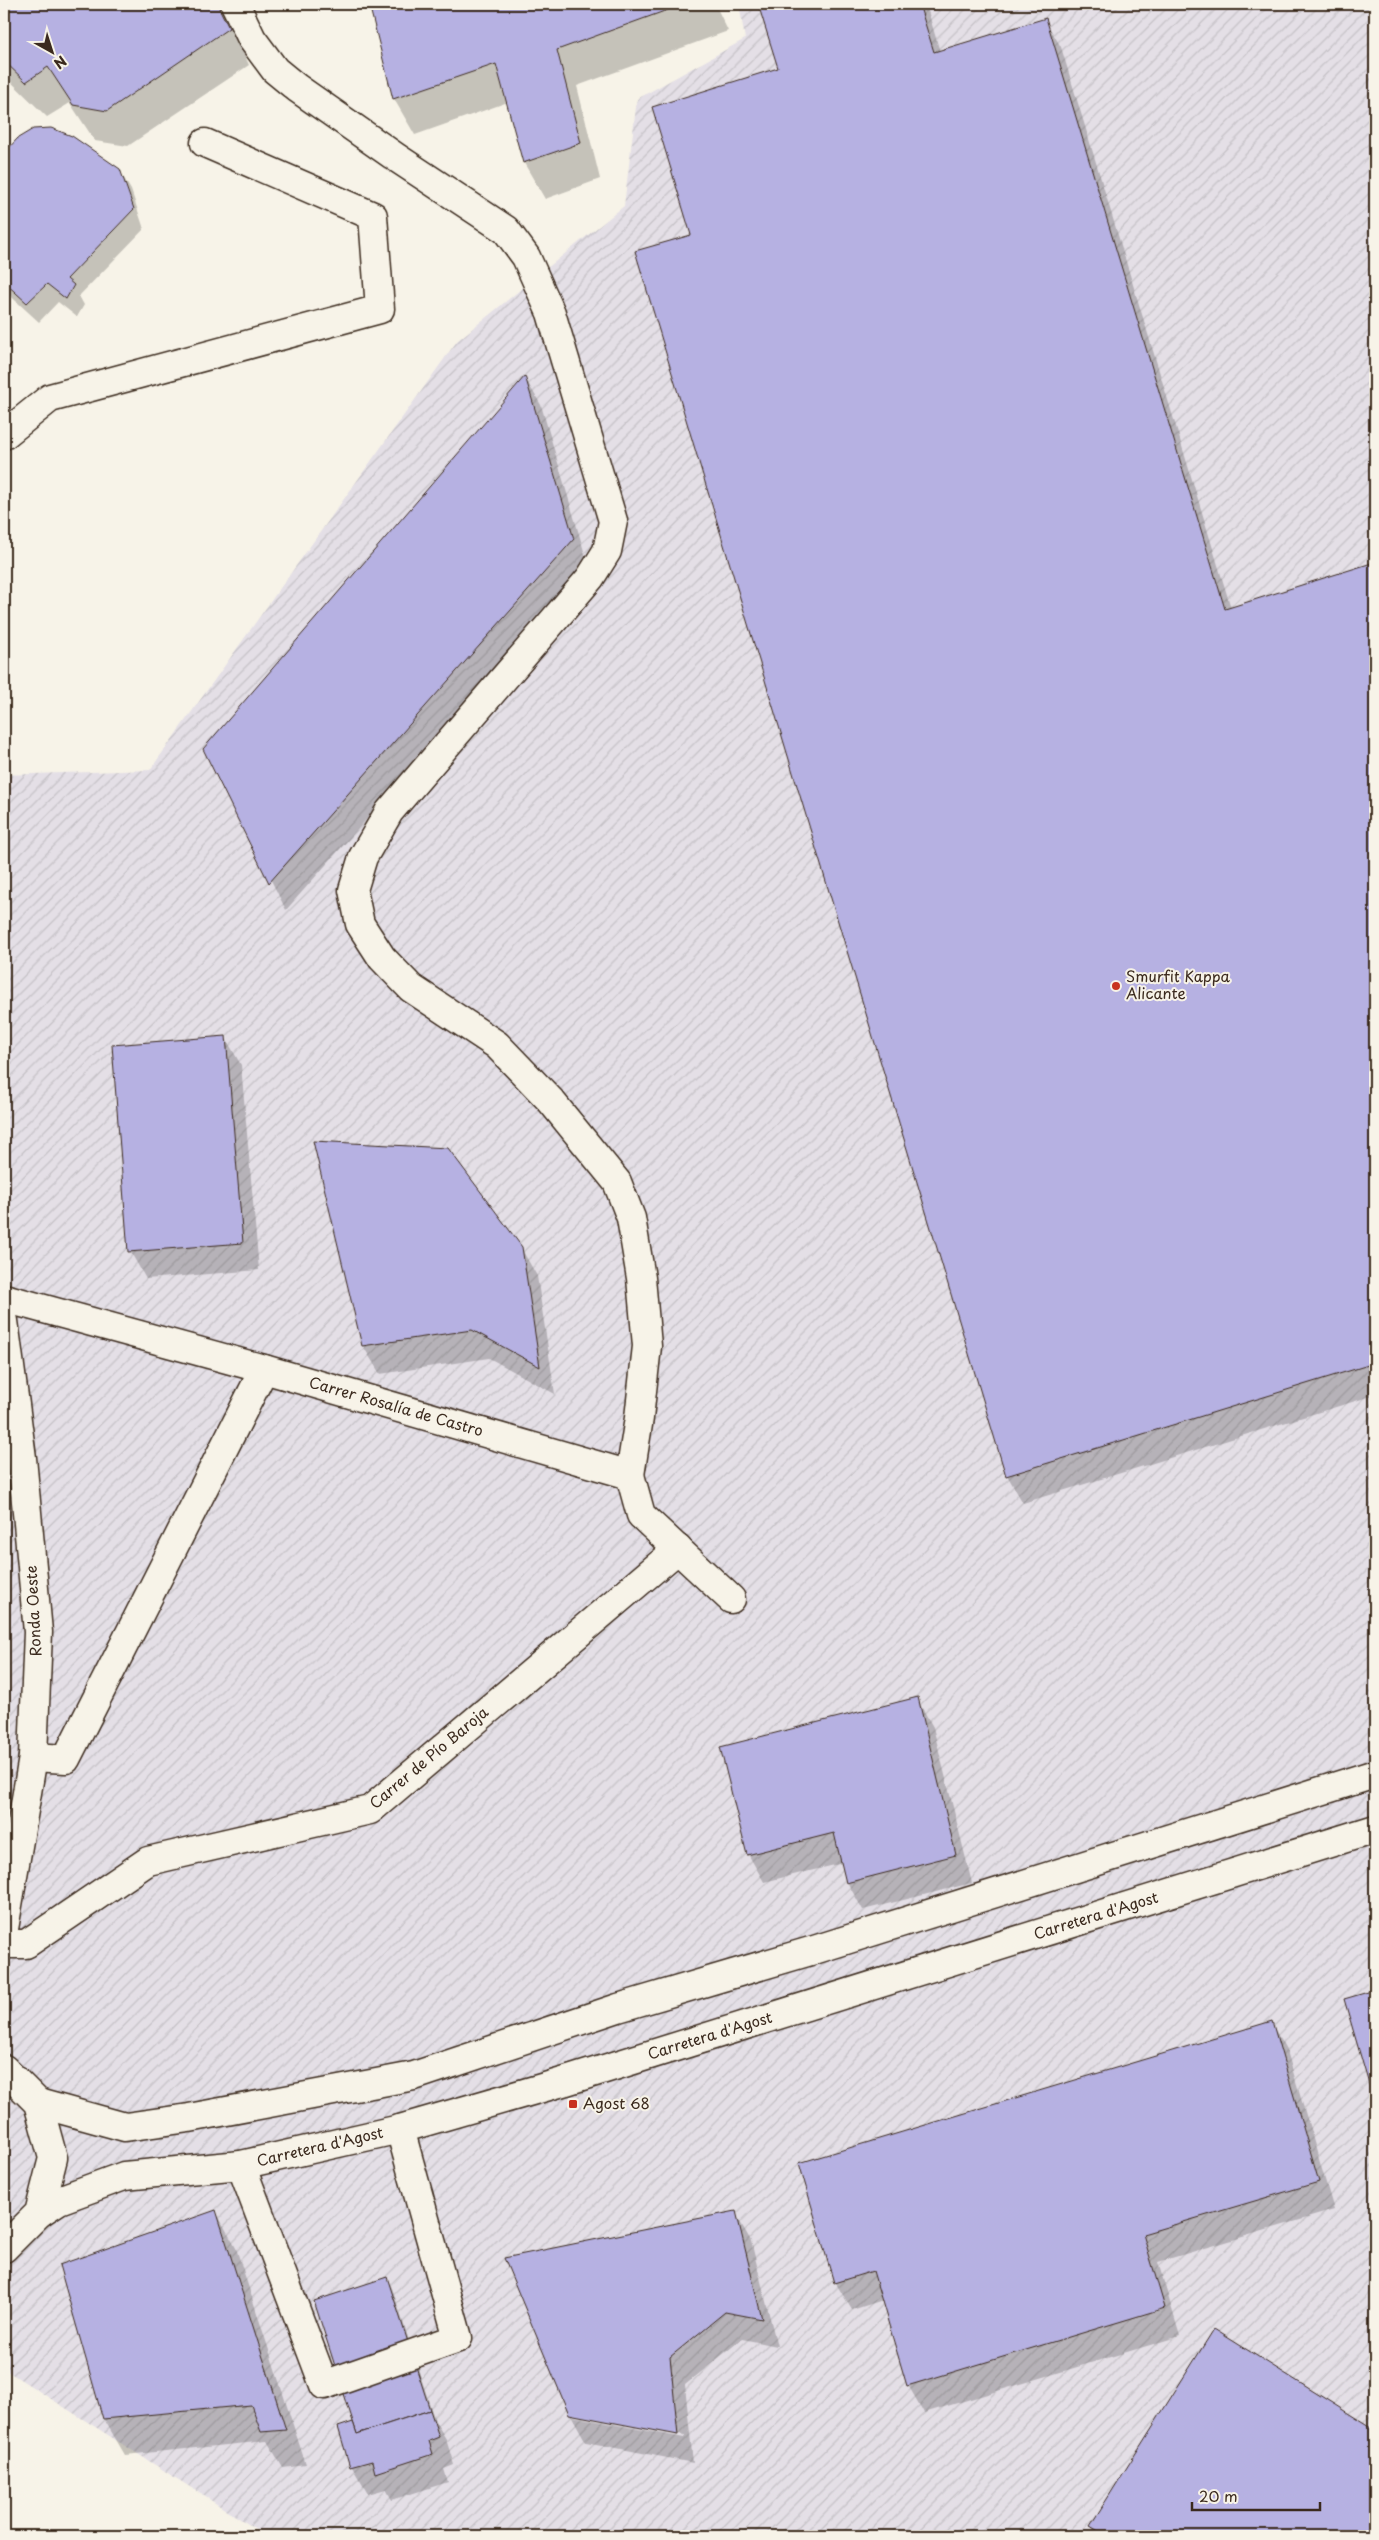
<svg xmlns="http://www.w3.org/2000/svg" width="1379" height="2540" font-family="'Playpen Sans',sans-serif">
<defs>
<pattern id="industrial-furrows" width="10" height="10" patternUnits="userSpaceOnUse" patternTransform="scale(1.25)"><rect width="10" height="10" fill="#e4dfe6"/><path d="M-1 1l2-2M0 10L10 0M9 11l2-2" fill="none" stroke="#c4c0c5"/></pattern>
</defs>
<rect width="100%" height="100%" fill="#f7f3e8"/>
<filter id="ink" filterUnits="userSpaceOnUse"><feTurbulence type="fractalNoise" baseFrequency=".02" numOctaves="2"/><feDisplacementMap in="SourceGraphic" scale="10" xChannelSelector="R" yChannelSelector="G"/><feConvolveMatrix kernelMatrix="1 2 1 2 8 2 1 2 1" color-interpolation-filters="sRGB"/></filter>
<g filter="url(#ink)">
<path fill="url(#industrial-furrows)" d="M739,4h636v2532h-1108l-263,-167v-1594l146,-5 307,-429 167,-135 13,-107 108,-60z"/>
<g fill="#0003" fill-rule="evenodd">
<path d="M4,4h211l24,38 10,23 -121,81 -33,-5 -25,-38 -23,14 -43,-42z"/>
<path d="M370,4h345l13,27 -151,55 23,93 -55,20 -21,-36 -16,-61 -93,33 -21,-36z"/>
<path d="M759,4h167l14,48 105,-32 16,27 170,561 144,-44v831l-352,108 -16,-28 -315,-1240 87,-166z"/>
<path d="M19,139l100,31 12,20 13,39 -65,67 5,9 -7,12 -19,-15 -19,20 -35,-32v-135z"/>
<path d="M525,378l16,27 48,163 -303,342 -81,-161z"/>
<path d="M225,1037l16,28 18,205 -113,9 -16,-28z"/>
<path d="M521,1248l16,28 18,118 -66,-36 -109,16 -17,-28z"/>
<path d="M917,1699l16,28 39,156 -109,27 -16,-28 -4,-19 -79,19 -16,-28z"/>
<path d="M1375,1991v109l-30,-100z"/>
<path d="M1271,2023l16,28 47,159 -176,52 22,74 -256,77 -16,-28 -25,-85 -31,10 -17,-28z"/>
<path d="M216,2212l20,36 70,217 -23,3 -16,-27 -142,14 -21,-36z"/>
<path d="M735,2213l16,28 26,105 -35,-7 -57,46 8,78 -107,-21 -16,-29zM572,2413l113,22 -1,3 -112,-22z"/>
<path d="M387,2278l5,10 43,133 11,18 8,26 -10,4 4,13 -56,18 -6,-11 -18,5 -16,-27 -12,-39 15,-5z"/>
<path d="M1214,2331l161,101v104h-278l-6,-10z"/>
</g>
<g fill="#b6b1e2" stroke="#3b2a1e">
<path d="M4,4h213l12,24 -122,83 -34,-6 -25,-38 -22,15 -22,-21z"/>
<path d="M369,4h315l-127,46 24,93 -58,20 -27,-99 -103,35z"/>
<path d="M758,4h161l15,48 112,-34 179,591 150,-47v801l-369,113 -371,-1225 56,-16 -39,-128 126,-39z"/>
<path d="M51,128l21,8 48,33 14,40 -67,70 7,6 -8,14 -19,-15 -20,19 -23,-21v-129l14,-15 15,-9z"/>
<path d="M525,376l49,163 -305,344 -66,-134z"/>
<path d="M226,1036l17,207 -115,9 -16,-207z"/>
<path d="M313,1141l135,7 74,99 18,120 -68,-37 -110,16z"/>
<path d="M918,1697l38,158 -110,28 -12,-50 -87,22 -27,-108z"/>
<path d="M1375,1990v115l-31,-106z"/>
<path d="M1272,2021l47,161 -176,52 22,74 -258,78 -34,-115 -39,12 -35,-120z"/>
<path d="M216,2210l70,220 -25,2 -10,-27 -148,14 -44,-154z"/>
<path d="M736,2211l26,108 -37,-7 -55,45 8,78 -109,-21 -65,-156z"/>
<path d="M387,2277l43,133 -73,24 -43,-133z"/>
<path d="M1214,2329l161,101v106h-268l-17,-10z"/>
<path d="M430,2410l9,27 -10,4 4,13 -58,19 -3,-12 -22,6 -12,-40 15,-5 4,12z"/>
</g>
<g fill="none" stroke-linecap="round" stroke-linejoin="round">
<g stroke="#3b2a1e" stroke-width="31">
<g id="minor">
<path d="M235,4l17,35 23,31 22,18 100,70 109,72 20,27 25,56 62,208 -6,30 -17,27 -201,234 -26,45 -10,33 7,34 22,34 29,30 86,57 54,56 66,81 14,36 10,60 6,68 -8,72 -9,57"/>
<path d="M4,435l46,-37 330,-89 -7,-93 -168,-73"/>
<path d="M4,1298l260,71 366,106 11,40 90,84"/>
<path d="M33,1757l33,2 198,-390"/>
<path d="M4,1944h22l122,-83 222,-51 308,-261"/>
<path d="M241,2165l83,220 134,-47 -58,-209"/>
</g>
</g>
<g stroke="#3b2a1e" stroke-width="31">
<g id="major">
<path d="M4,1321l18,137 16,174 -5,125 -29,172"/>
<path d="M4,2069l34,34 15,55 -14,55 -35,35"/>
<path d="M38,2103l87,24 64,-9 225,-42 204,-68 196,-58 561,-176"/>
<path d="M39,2213l20,-13 65,-24 117,-11 159,-36 166,-48 809,-252"/>
</g>
</g>
<use href="#minor" stroke="#f7f3e8" stroke-width="28"/>
<use href="#major" stroke="#f7f3e8" stroke-width="28"/>
</g>
</g>
<g fill="#c8321e" stroke="#f7f3e8" stroke-width="2">
<circle cx="1116" cy="986" r="5"/>
<rect x="568" y="2099" width="10" height="10" rx="2.5"/>
</g>
<g text-anchor="middle" stroke-width="4" stroke-linejoin="round" paint-order="stroke">
<g font-size="15" fill="#3b2a1e" stroke="#f7f3e8" text-anchor="start">
<text x="1126" y="982">Smurfit Kappa<tspan x="1126" dy="17">Alicante</tspan></text>
<text x="583" y="2109">Agost 68</text>
</g>
<g font-size="15" fill="#3b2a1e" stroke="#f7f3e8">
<text transform="translate(396 1407) rotate(16)" y="5">Carrer Rosalía de Castro</text>
<text transform="translate(34 1611) rotate(-93)" y="5">Ronda Oeste</text>
<text transform="translate(429 1758) rotate(-40)" y="5">Carrer de Pío Baroja</text>
<text transform="translate(1096 1916) rotate(-17)" y="5">Carretera d'Agost</text>
<text transform="translate(710 2036) rotate(-17)" y="5">Carretera d'Agost</text>
<text transform="translate(320 2147) rotate(-13)" y="5">Carretera d'Agost</text>
</g>
</g>
<rect width="1379" height="2540" fill="none" stroke="#f7f3e8" stroke-width="20"/>
<rect x="10" y="10" width="1359" height="2520" fill="none" stroke="#3b2a1e" stroke-width="2" filter="url(#ink)"/>
<g transform="translate(52 52) rotate(141)" stroke="#f7f3e8" stroke-width="4" paint-order="stroke">
<path d="M0-4L9 19L0 12L-9 19Z" fill="#3b2a1e"/>
<text y="-8" font-size="14" font-weight="bold" text-anchor="middle" fill="#3b2a1e">N</text>
</g>
<path d="M1192 2502v8h128v-8" fill="none" stroke="#3b2a1e" stroke-width="2.5"/>
<text x="1199" y="2502" font-size="15" fill="#3b2a1e" stroke="#f7f3e8" stroke-width="4" paint-order="stroke">20 m</text>
</svg>
